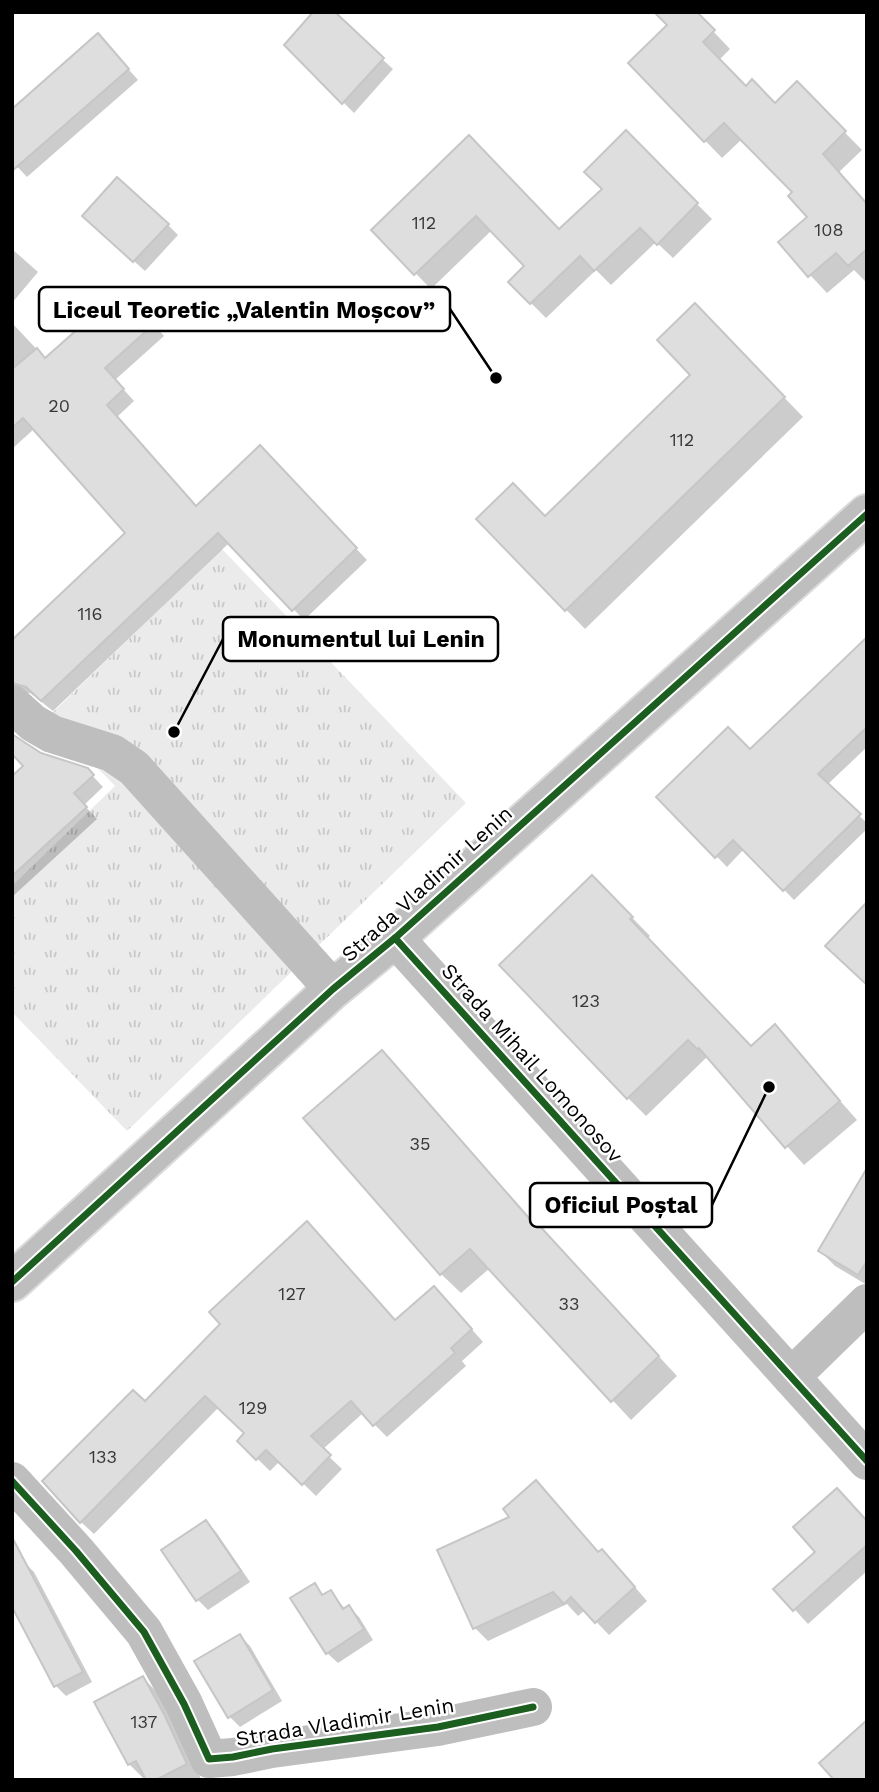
<svg xmlns="http://www.w3.org/2000/svg" width="879" height="1792" font-family="'Work Sans',sans-serif">
<defs>
<pattern id="park-tufts" width="24" height="20" patternUnits="userSpaceOnUse" patternTransform="scale(1.75)"><rect width="24" height="20" fill="#ebebeb"/><path d="M3 7l-1-3M5 7V3M7 7l1-3M15 17l-1-3M17 17v-4M19 17l1-3" fill="none" stroke="#c8c8c8"/></pattern>
</defs>
<rect width="100%" height="100%" fill="#fff"/>
<path fill="url(#park-tufts)" d="M222,549l244,254 -339,328 -115,-119v-126l103,-100 -67,-69z"/>
<g fill="#0003">
<path d="M695,12l35,37 -11,11 27,28 29,17 22,-21 65,66 -23,22 28,32 -1,78 -12,-12 -27,23 -47,-50 29,-26 -15,-24 -52,-54 -20,19 -92,-95z"/>
<path d="M286,45l96,14 11,10 -39,44z"/>
<path d="M108,46l30,34 -111,97 -15,-16z"/>
<path d="M626,133l86,86 -39,39 -17,-16 -45,43 -15,-15 -50,48 -36,-36 17,-16 -35,-36 -61,59 -58,-59 96,-92 91,93 44,-42z"/>
<path d="M168,225l10,10 -33,36 -50,-45z"/>
<path d="M12,249l26,23 -26,31z"/>
<path d="M134,302l30,34 -49,44 19,21 -17,16 80,90 74,-48 96,101 -63,60 -75,-77 -176,168 -23,-18h-12l-6,4v-55l115,-109 -92,-105 -23,21v-126l34,36z"/>
<path d="M714,325l89,92 -218,212 -107,-110 67,-1 148,-143z"/>
<path d="M867,639v108l-40,38 40,38v6l-73,71 -50,-51 -17,18 -68,-70 91,-45z"/>
<path d="M44,756l43,14 16,17 -19,18 13,14 -85,78v-119z"/>
<path d="M610,895l40,41 -3,3 104,109 24,-21 82,93 -53,45 -97,-108 -61,59 -18,-18z"/>
<path d="M381,1052l155,174 20,19 121,131 -46,44 -141,-152 -29,25 -20,-19z"/>
<path d="M867,1172v113l-32,-19 -15,-15z"/>
<path d="M446,1300l37,42 -21,19 4,5 -79,71 -24,-24 -41,37 20,19 -26,27 -36,-35 -10,10 -31,-30 7,-8 -27,-26 -125,127 -13,-12 64,-118 251,-82z"/>
<path d="M512,1517l87,37 16,10 32,37 -38,34 -24,-25 -7,6 -11,-12 -79,37 -13,-13z"/>
<path d="M206,1522l10,10 34,50 -42,28 -10,-10 -34,-50z"/>
<path d="M867,1522v49l-59,53 -32,-35 42,-37z"/>
<path d="M24,1562l10,10 58,110 -26,14 -10,-10 -44,-83z"/>
<path d="M314,1585l11,11 6,-4 14,17 4,-2 10,10 14,23 -35,23 -11,-10z"/>
<path d="M240,1636l10,10 32,55 -42,26 -10,-10z"/>
<path d="M143,1678l15,15 21,38 22,48h-57l-15,-15z"/>
</g>
<g fill="#dedede" stroke="#c6c6c6" stroke-width="2">
<path d="M313,12h22l49,46 -42,46 -58,-59z"/>
<path d="M654,12h43l18,18 -12,12 43,44 6,-7 23,24 22,-22 49,50 -23,23 44,50v45l-19,17 -12,-13 -28,24 -30,-35 29,-25 -19,-21 4,-4 -68,-69 -20,19 -76,-79 39,-38z"/>
<path d="M98,33l31,36 -117,102v-62z"/>
<path d="M626,130l72,73 -41,42 -17,-17 -46,43 -14,-15 -50,48 -22,-22 16,-16 -48,-50 -62,59 -43,-45 98,-95 90,94 43,-40 -18,-17z"/>
<path d="M117,177l52,47 -36,38 -51,-46z"/>
<path d="M123,289l31,35 -49,44 19,21 -17,16 89,101 64,-61 97,103 -65,63 -74,-78 -177,168 -15,-14 -14,-4v-43l113,-107 -102,-115 -11,10v-59l25,-21 8,10z"/>
<path d="M695,303l90,94 -220,214 -89,-92 37,-36 32,33 145,-141 -33,-35z"/>
<path d="M867,637v90l-49,47 43,40 -78,77 -50,-51 -18,18 -59,-61 72,-70 22,22z"/>
<path d="M12,734l29,19 47,15 6,7 -20,18 13,14 -75,69v-100l11,-10 -11,-12z"/>
<path d="M592,875l41,42 -3,2 121,127 24,-22 65,77 -55,47 -86,-100 -1,2 -10,-10 -61,59 -128,-134z"/>
<path d="M867,902v83l-42,-39z"/>
<path d="M382,1050l153,175 2,-2 122,133 -48,46 -141,-153 -30,26 -137,-157z"/>
<path d="M867,1168v93l-9,14 -40,-24z"/>
<path d="M307,1221l88,99 39,-34 38,43 -21,19 4,5 -82,73 -22,-25 -40,35 20,19 -29,30 -36,-35 -10,10 -19,-19 7,-8 -39,-37 -125,127 -38,-42 91,-91 12,11 75,-77 -11,-12z"/>
<path d="M536,1480l62,72 4,-3 33,38 -40,36 -24,-26 -7,7 -11,-12 -80,37 -36,-79 72,-33 -6,-8z"/>
<path d="M837,1488l30,33v24l-74,66 -20,-22 42,-37 -22,-25z"/>
<path d="M206,1520l35,51 -45,30 -35,-51z"/>
<path d="M12,1537l71,135 -29,15 -42,-80z"/>
<path d="M315,1583l7,12 9,-5 12,19 6,-4 15,24 -38,25 -36,-56z"/>
<path d="M240,1634l33,56 -45,28 -34,-57z"/>
<path d="M143,1676l21,38 23,50 -31,16h-10l-10,-19 -8,4 -34,-63z"/>
<path d="M867,1720v60h-33l-15,-17z"/>
</g>
<g fill="none" stroke-linecap="round" stroke-linejoin="round">
<g stroke="#dbdbdb" stroke-width="42">
<path id="major" d="M12,1282l321,-293 62,-51 472,-424"/>
</g>
<g stroke="#bebebe" stroke-width="38">
<path d="M12,704l21,19 19,11 60,19 22,15 199,221"/>
<path d="M395,938l472,523"/>
<path d="M791,1377l76,-74"/>
<path d="M12,1481l64,70 68,81 40,72 25,55 24,-2 39,-8 166,-22 95,-20"/>
</g>
<use href="#major" stroke="#bebebe" stroke-width="38"/>
<g stroke="#fff" stroke-width="11">
<g id="cycleway">
<path d="M395,938l472,523"/>
<path d="M12,1282l321,-293 62,-51 472,-424"/>
<path d="M12,1481l64,70 68,81 40,72 25,55 24,-2 39,-8 166,-22 95,-20"/>
</g>
</g>
<use href="#cycleway" stroke="#1b5e20" stroke-width="7"/>
</g>
<g text-anchor="middle" stroke-width="5" stroke-linejoin="round" paint-order="stroke">
<g font-size="18" fill="#383838">
<text x="424" y="229">112</text>
<text x="829" y="236">108</text>
<text x="59" y="412">20</text>
<text x="682" y="446">112</text>
<text x="90" y="620">116</text>
<text x="586" y="1007">123</text>
<text x="420" y="1150">35</text>
<text x="292" y="1300">127</text>
<text x="569" y="1310">33</text>
<text x="253" y="1414">129</text>
<text x="103" y="1463">133</text>
<text x="144" y="1728">137</text>
</g>
<g font-size="21" fill="#000" stroke="#fff">
<text transform="translate(427 884) rotate(-42)" y="7">Strada Vladimir Lenin</text>
<text transform="translate(532 1063) rotate(48)" y="7">Strada Mihail Lomonosov</text>
<text transform="translate(345 1722) rotate(-9)" y="7">Strada Vladimir Lenin</text>
</g>
</g>
<path fill="none" stroke="#000" stroke-width="2.5" d="M496 378L450 309M174 732L223 639M769 1087L712 1205"/>
<g fill="#000" stroke="#fff" stroke-width="2.5">
<circle cx="496" cy="378" r="7"/>
<circle cx="174" cy="732" r="7"/>
<circle cx="769" cy="1087" r="7"/>
</g>
<g fill="#fff" stroke="#000" stroke-width="2.5">
<rect x="39" y="287" width="411" height="44" rx="7"/>
<rect x="223" y="617" width="275" height="44" rx="7"/>
<rect x="530" y="1183" width="182" height="44" rx="7"/>
</g>
<g font-size="23" text-anchor="middle" font-weight="bold" fill="#000">
<text x="244" y="318">Liceul Teoretic „Valentin Moșcov”</text>
<text x="361" y="647">Monumentul lui Lenin</text>
<text x="621" y="1213">Oficiul Poștal</text>
</g>
<rect width="879" height="1792" fill="none" stroke="#000000" stroke-width="28"/>
</svg>
